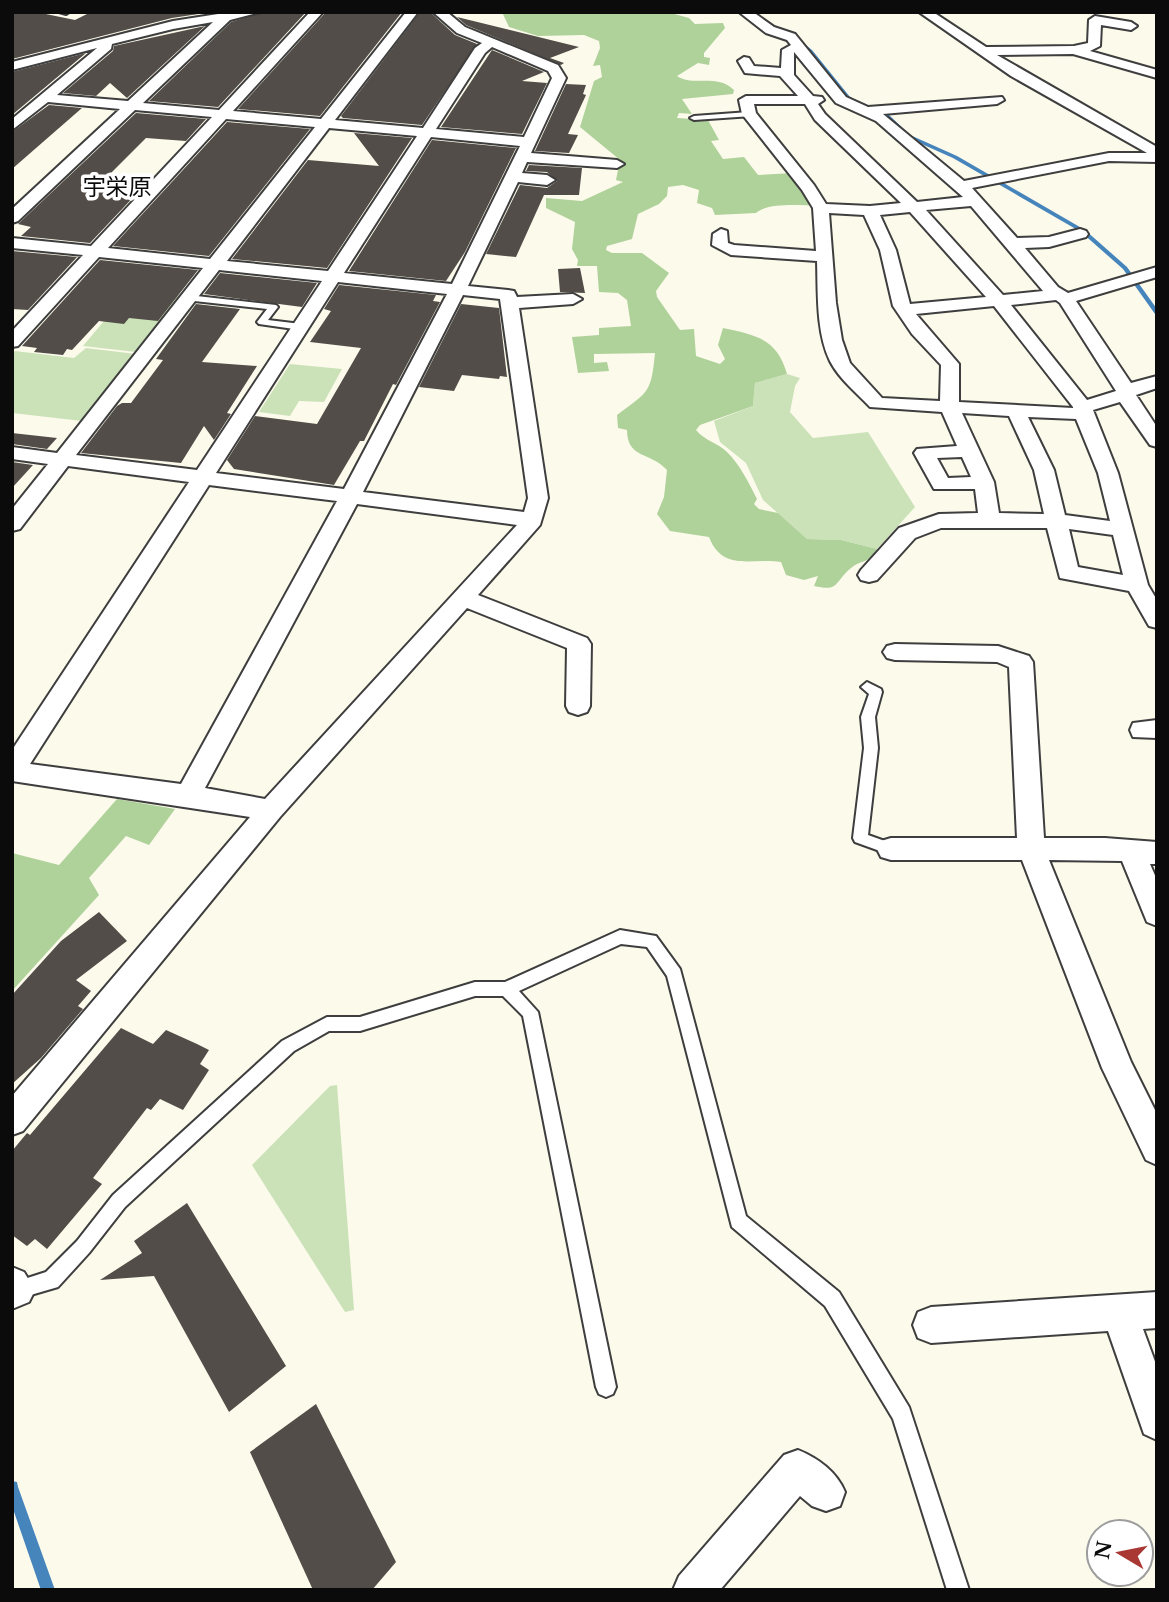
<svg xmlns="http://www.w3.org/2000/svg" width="1169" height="1602" font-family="'Libre Baskerville','Noto Sans JP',serif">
<rect width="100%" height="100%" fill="#fcfaeb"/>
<g fill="#cbe2b9">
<path d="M130,290l51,5 -45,57 -53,-6z"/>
<path d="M86,348l50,6 -54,67 -70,-8v-59l3,-3 59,7z"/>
<path d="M290,364l52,5 -18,33 -25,-1 -9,15 -31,-4z"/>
<path d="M787,374l13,4 -5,8 -5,26 23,26 55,-6 47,75 -38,42 -36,-9 -34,-1 -44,-39 -17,-37 -26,-21 -6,-21 39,-15 2,-23z"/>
<path d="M337,1085l17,225 -9,2 -93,-147 78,-79z"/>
</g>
<g fill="#afd19a">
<path d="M502,12h165l22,6 6,6 28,-1 2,5 -21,25v4l6,1 -1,7 -11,-2 -21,13c16,11 40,-3 57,14l-1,4 -51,5 10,15 -13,-1 -2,5 31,2 11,20 -8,1 12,18 21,-2 14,18 35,-2 21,32c-18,1 -44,-3 -58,8l-41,2 -3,-7 -15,-5 2,-13 -16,-5 -15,2 -1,9 -8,8 -21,10 -6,25 -25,7 -1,4 6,3h30l27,20 -13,18 1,6 23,33 14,-1 2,27 24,8 5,-5 -7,-14 5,-17c32,7 54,10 64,46l-32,9 -2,23 -53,19 -4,5c9,11 22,13 31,22 13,13 22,31 30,47l-3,5 5,5 19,4 29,26 34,1 36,9c-10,16 -15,10 -26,19 -17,14 -11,24 -37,18l4,-10 -14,4 -18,-5 -5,-13c-28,-5 -58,11 -72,-25l-39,-6 -13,-17 7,-17 3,-27c-16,-18 -40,-11 -40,-40l-9,-2 -1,-13c32,-24 34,-22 38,-62l-61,1v9l13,-1 2,9 -31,2 -6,-36 27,-2v-7l32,-2 -4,-26 -9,-7 -19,-1 -2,-26h-20l1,-6 -6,-11 3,-27 -29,-14v-10l36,3 41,-19 -7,-2 4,-20 -40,-33 14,-46 8,-4 -2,-12 -7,1 7,-18 -1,-7 -15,-6 -46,1 -29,-9z"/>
<path d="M117,799l58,10 -26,36 -23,-9 -37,42 10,17 -87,96v-138l47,12z"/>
</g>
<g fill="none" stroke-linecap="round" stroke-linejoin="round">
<g fill="#4684bc" fill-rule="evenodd">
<path d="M791,35h2l19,15 38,47 38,17 22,21 47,21 128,74 42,37 30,42v6l-2,-1 -32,-45 -42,-37 -128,-74 -47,-21 -22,-21 -38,-17 -38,-47 -17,-15z"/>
<path d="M12,1481l5,1 1,5 37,103h-14l-29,-84z"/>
</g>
</g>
<g fill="#524d48">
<path d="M12,12h24l39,8 16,-8h121l-40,6 -160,41z"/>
<path d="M263,12h43l-88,95 -69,-6 82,-79z"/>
<path d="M326,12h76l-82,104 -82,-7z"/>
<path d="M420,12h10l25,23 22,9 -55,81 -79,-7 -2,-2z"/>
<path d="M457,17l122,30 -29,11 14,5 -3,2 -95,-40z"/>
<path d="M205,26l-78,72 -17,-15 -14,13 -33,-3 50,-42 1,-5z"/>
<path d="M492,50l52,22 -22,9 25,2 -25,51 -81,-7z"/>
<path d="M86,53l-74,62v-43z"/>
<path d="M566,84l20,1 -3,9 3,1 -18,39 10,1 -9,18 -34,-2z"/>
<path d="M49,105l33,3 -70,61v-37z"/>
<path d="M136,113l70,6 -20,22 -40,-3 -47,47 42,4 -51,54 -69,-7 10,-9 -13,-3z"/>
<path d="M227,122l83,7 -101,127 -96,-10z"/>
<path d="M354,133l58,5 -85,130 -95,-9 76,-99 71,6z"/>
<path d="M432,140l84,8 -51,104 -19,29 -97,-10z"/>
<path d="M529,165l53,3 -3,27h-35l-28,62 -30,-3 34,-69 27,3 10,-7 -10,-9 -21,-1z"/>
<path d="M12,251l65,6 -49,53 -16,-1z"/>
<path d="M100,260l98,10 -40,51 -29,-3 -5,6 -25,-3 -27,29 -5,-1 -4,6 -29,-3 3,-4 -15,-2z"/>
<path d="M580,268l5,25 -25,-1 -2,-23z"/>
<path d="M220,273l97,10 -15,24 -98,-13z"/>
<path d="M339,285l97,10 -3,6 7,1 -44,83 -3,-1 -29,57h-4l-26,44 -100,-16 -7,-9 28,-44 62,8 44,-76 -51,-6 21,-31 -7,-2z"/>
<path d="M196,304l44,5 -38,53 55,4 -30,47 4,1 -17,26 -10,-14 -23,37 -100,-10 36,-47 5,-3h9l32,-43 -7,-1z"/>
<path d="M461,304l38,4 8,69 -7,-1 -1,3 -37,-4 -8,16 -35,-4z"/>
<path d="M12,433l45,5 -10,11 -35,-5z"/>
<path d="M12,462l21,3 -21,23z"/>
<path d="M99,912l28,29 -51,39 15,11 -13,15 5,3 -42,49 -29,26v-89l49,-54z"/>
<path d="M121,1028l32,16 13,-14 31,14 12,6 -9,14 9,6 -26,40 -23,-11 -9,11 -4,-2 -54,70 9,6 -55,65 -12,-10 -8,7 -15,-11v-84l15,-18 3,2z"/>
<path d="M187,1203l99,163 -57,46 -75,-136 -54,4 42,-27 -8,-12z"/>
<path d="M316,1404l80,158 -24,28h-59l-63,-138z"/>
</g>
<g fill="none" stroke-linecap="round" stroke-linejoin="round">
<g stroke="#3e3e3e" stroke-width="4">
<g id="lane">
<path d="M59,12h10l-3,2z"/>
<path d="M749,112h3v4l-58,4 -4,-2 4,-2z"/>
<path d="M188,295l88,10 2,2 -10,13 33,4 5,3 -5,3 -42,-6 -2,-2 10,-13 -82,-9 -2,-2z"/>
<path d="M867,682l14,7 1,3 -7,25 3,31 -10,87 28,10 2,4 -2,4 -5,2 -36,-13 -2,-4 11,-90 -3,-31 8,-23 -8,-7z"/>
<path d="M620,930l36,6 24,33 66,247 93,76 70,115 60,183h-22l-54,-171 -68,-113 -93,-79 -65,-251 -20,-29 -26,-3 -102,47 19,21 78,375 -3,7 -7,3 -7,-3 -3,-7 -73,-371 -20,-20h-28l-115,35h-31l-35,20 -169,156 -36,46 -31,34 -41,12 -5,-2v-14l34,-11 31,-31 36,-46 169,-154 45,-24h33l115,-35h30z"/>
</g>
</g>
<g stroke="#3e3e3e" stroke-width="4">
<g id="street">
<path d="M231,12h30l-31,8 -87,83 76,7 91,-98h13l-90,99 88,8 85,-107h12l-83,108 88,8 52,-80 7,-5 -25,-10 -24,-21h14l18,15 93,38 8,13 -35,75 86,7 7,4 -7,4 -90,-6 -5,11 25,2 8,5 -8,5 -29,-3 -50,104 40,4 6,1 3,6 56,-3 9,5 -9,5 -54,4 29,190 -8,27 -62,70 109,43 4,6 -1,62 -3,6 -9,3 -9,-3 -3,-6 1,-58 -100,-40 -187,209 -257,314 -11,4v-39l238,-279 -238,-36v-31l177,-268 -121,-16 -48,63 -8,2v-22l36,-45 -36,-5v-12l45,6 146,-185 -104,-11 -81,89 -6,1v-16l71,-76 -71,-7v-10l79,8 121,-129 -77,-7 -117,111 -6,2v-14l108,-100 -72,-7 -36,28v-11l85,-71 -85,22v-8l161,-41zM213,22l-85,79 -71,-6 54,-46 1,-5 61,-15zM492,47l56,24 4,7 -28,59 -88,-8 49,-76zM226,119l89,8 -105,132 -102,-11zM329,128l88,8 -89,135 -101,-10zM431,137l89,9 -68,138 -108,-11zM219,270l103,11 -125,189 -121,-15zM338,282l109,12 -103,195 -128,-16zM463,295l37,4 28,199 -4,14 -161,-20zM209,485l128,16 -156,283 -151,-20zM357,504l160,21 -252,274 -60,-11z"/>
<path d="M739,12h14l21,15 21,7 51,63 22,10 134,-10 2,3 -7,4 -114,10 81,67 145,-28h38l-136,-77 -92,-64h14l53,35 88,-1 14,-3 1,-23 6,-4 36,6 6,4 -6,4 -30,-5 -1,21 -10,5 67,19v8l-84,-24 -76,1 160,92v15l-48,-1 -137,27 45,50 32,-1 31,-8 6,2 2,3 -2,3 -37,10 -24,1 33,39 10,6 89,-26v10l-81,24 55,82 26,-7v12l-21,7 21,32v20l-7,-2 -30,-43 -27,8 25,63 30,112 9,15v28l-8,-2 -20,-35 -69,-13 -13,-50h-106l-26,10 -38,42 -8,2 -8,-2 -3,-5 3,-5 38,-42 40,-14 39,-1 -3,-24h-41l-20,-36 3,-4 40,-3 -15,-34 -72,-5c-13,-14 -31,-28 -40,-46 -14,-29 -12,-68 -13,-100l-86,-6 -19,-10 1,-11 8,-5 6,2 1,12 6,2 82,6 -3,-43 -11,-18 -60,-76 -3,-14 7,-4h52l-18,-20 -35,-3 -7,-12 6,-4 5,1 5,8 27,2 1,-18 9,-5 -4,-5 -21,-7zM794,52l42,51 40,18 87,76 -46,5 -92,-88 -7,-10 6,-4 -2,-3 -9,-1 -19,-21zM754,104h51l10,16 86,83 -31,3 -44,-2 -12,-19 -58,-72zM971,206l72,85 -40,4 -77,-85zM910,212l76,85 -76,7 -14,-54 -16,-35zM829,213l35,2 16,35 13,56 19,28 29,31 -1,36 -58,-3 -32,-35 -8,-23 -6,-37zM1056,300l4,3 56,88 -29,9 -76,-95zM994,306l79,101v1l-114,-6v-38l-43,-50zM962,413l47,3 25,54 10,44 -45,-1 -5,-31zM1028,417l48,2 22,54 12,48 -45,-6 -11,-45zM962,457l9,20 -23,1 -11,-20zM1069,529l44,6 10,40 -45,-8z"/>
<path d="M895,644l103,2 31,10 4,6 11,176h61l52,4v22h-7l7,16v46l-10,-4 -25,-61 -73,-1 82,202 26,52v51l-11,-5 -44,-92 -80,-208h-131l-10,-3 -4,-8 4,-8 10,-3h126l-8,-171 -12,-5 -102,-2 -8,-2 -4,-6 4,-6z"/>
<path d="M1157,720v18l-24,-1 -3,-7 3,-7z"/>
<path d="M12,1267l12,5 11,18 -6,12 -17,7z"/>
<path d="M1157,1292v36l-14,1 14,38v73l-13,-6 -36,-103 -177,12 -13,-5 -5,-13 5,-13 13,-5z"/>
<path d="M798,1450c20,8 39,22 47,42l-5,14 -14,5 -14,-5 -12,-10 -80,94h-47l6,-14 105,-121z"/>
</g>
</g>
<use href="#lane" fill="#fff" fill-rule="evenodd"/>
<use href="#street" fill="#fff" fill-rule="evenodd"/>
</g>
<g text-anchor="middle" stroke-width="7" stroke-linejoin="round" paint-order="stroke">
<g font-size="23" fill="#0b0b0b" stroke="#fff">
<text x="117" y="195">宇栄原</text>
</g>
</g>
<rect width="1169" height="1602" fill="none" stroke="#0b0b0b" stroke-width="28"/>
<g transform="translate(1120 1553) rotate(280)"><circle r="33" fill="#ffffff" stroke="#9d9d9d" stroke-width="2"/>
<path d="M0-5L12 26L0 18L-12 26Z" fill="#a93834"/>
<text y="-10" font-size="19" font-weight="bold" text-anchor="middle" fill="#0b0b0b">N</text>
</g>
</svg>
